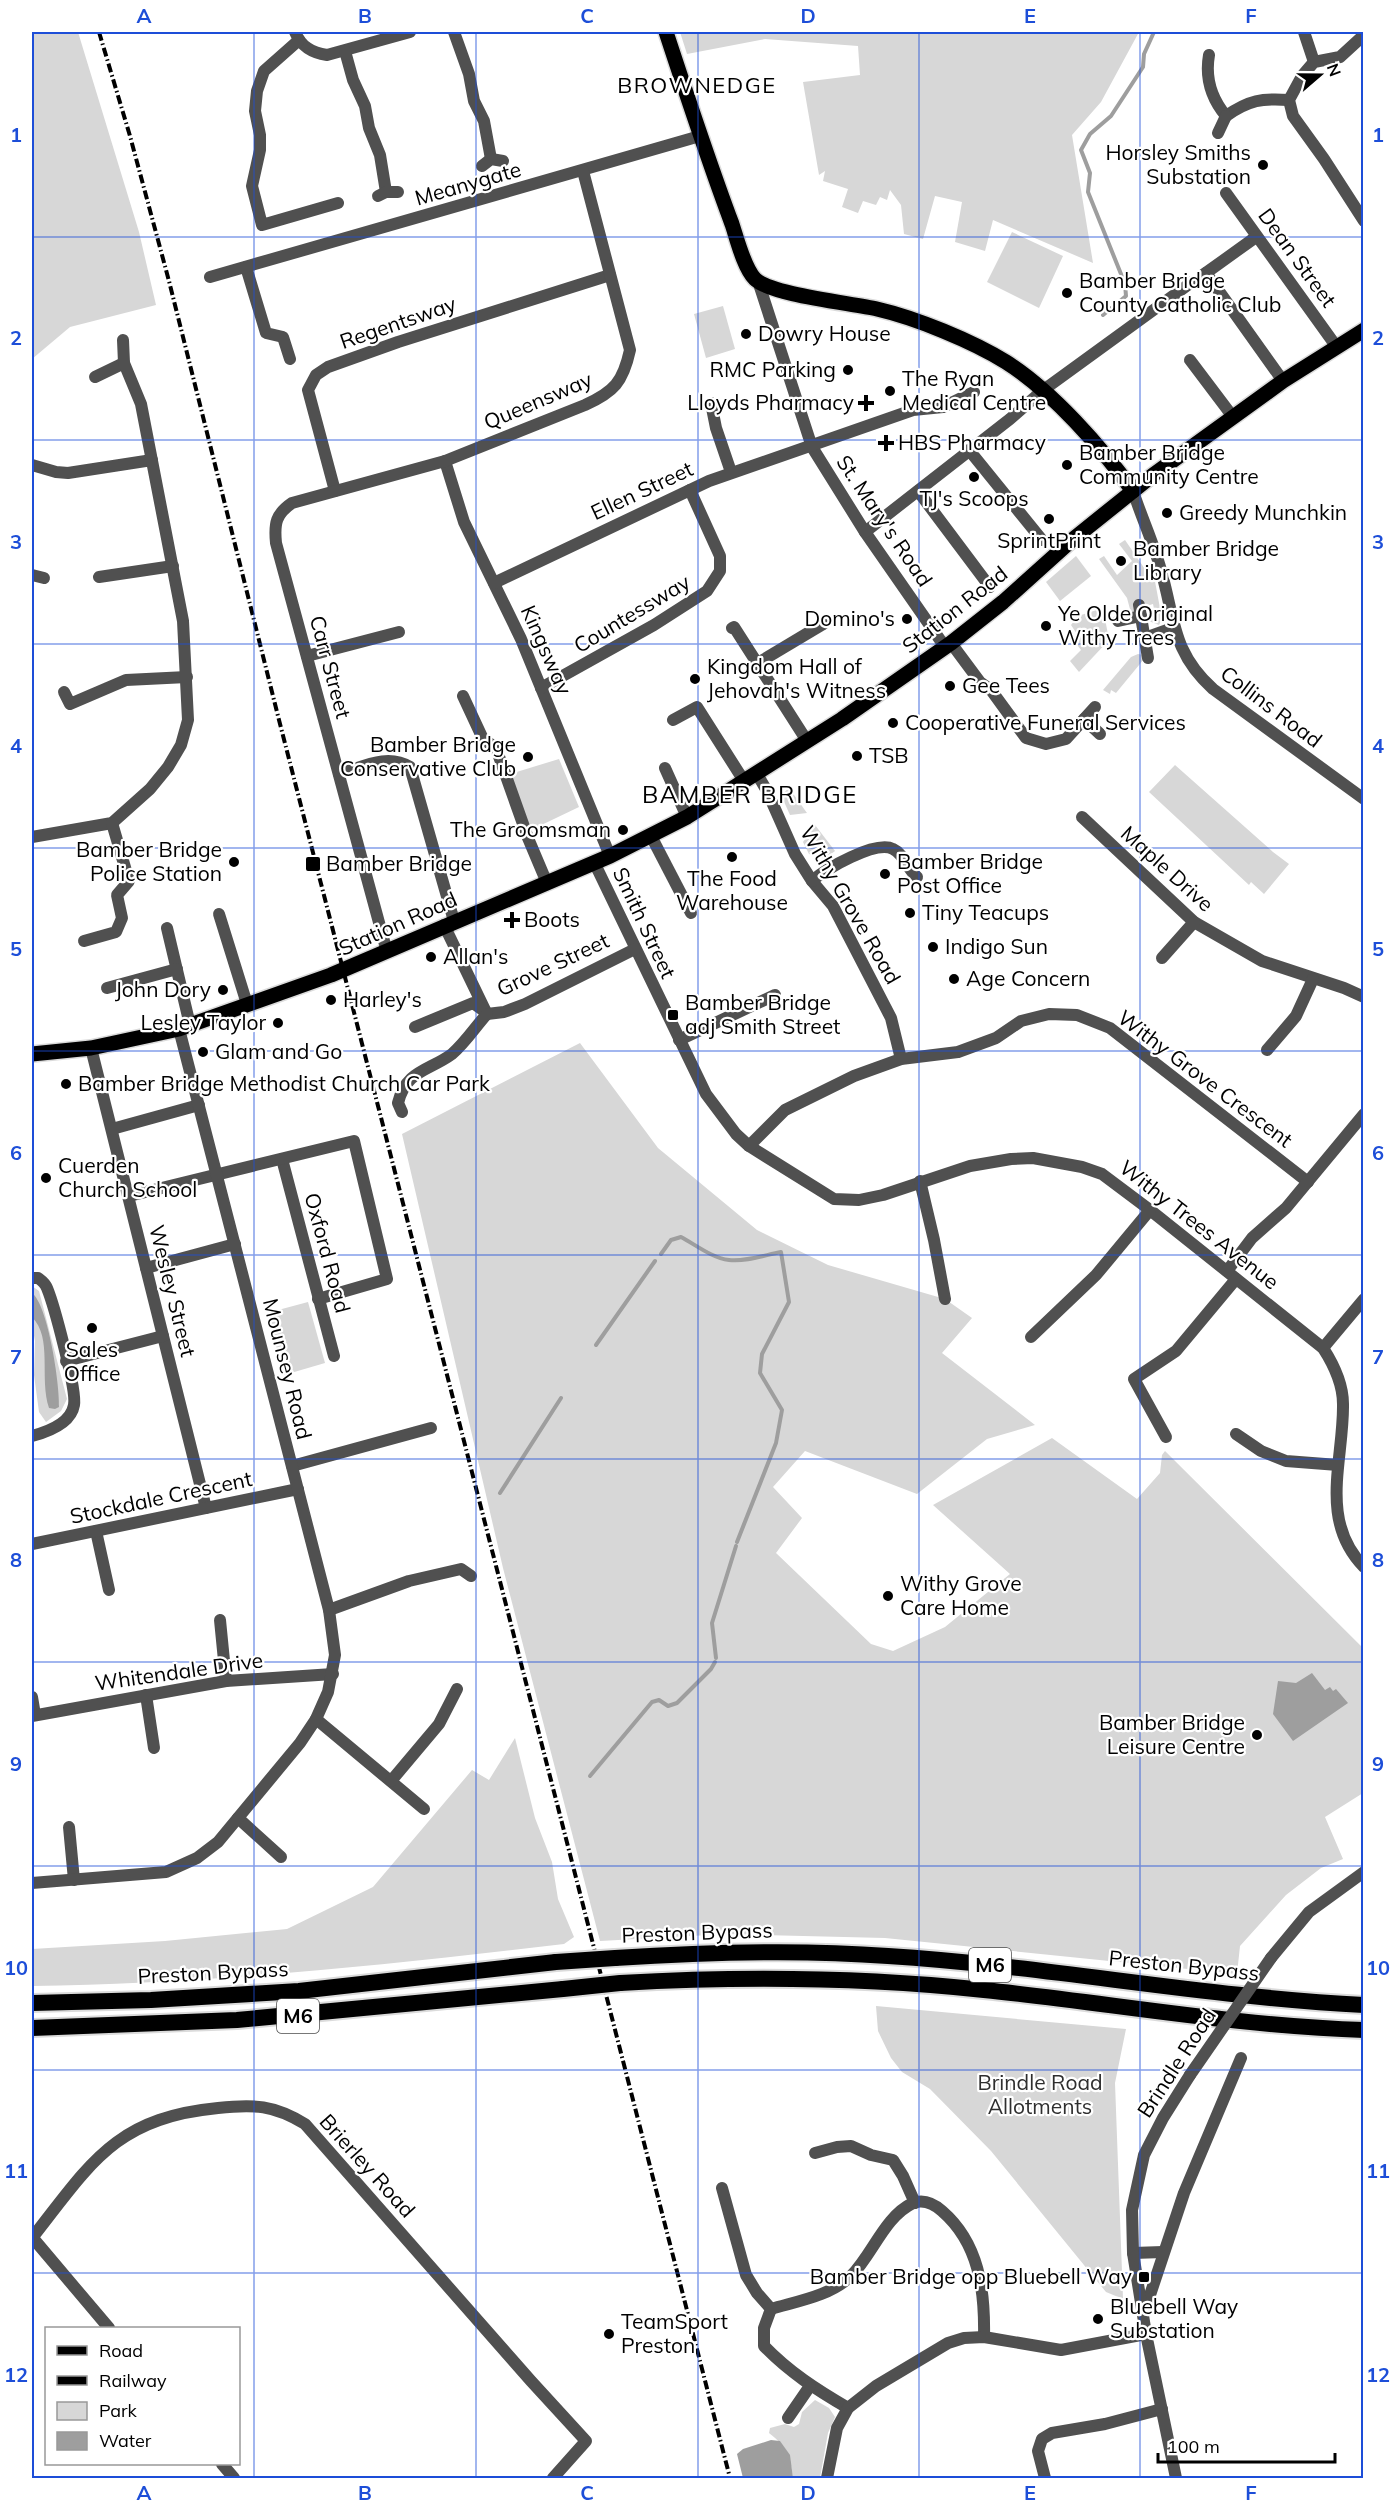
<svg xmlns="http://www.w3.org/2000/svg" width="1395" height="2510" font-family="Mulish,sans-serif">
<rect width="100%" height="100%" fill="#fff"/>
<g fill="#d7d7d7">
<path d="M32,32h46l61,200 17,73 -86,22 -38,32z"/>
<path d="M680,32h459l-38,70 -29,33 21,128 -100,-43 -8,31 -30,-9 7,-40 -27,-6 -12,43 -19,-5 -3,-29 -11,-15 -3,10 -7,-3 -4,8 -13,-4 -5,12 -16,-6 6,-18 -25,-8 2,-10 -6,4 -16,-93 57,-7 -2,-29 -93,-7 -78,15z"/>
<path d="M1012,232l51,24 -24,52 -52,-26z"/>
<path d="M723,306l12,43 -29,9 -12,-44z"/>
<path d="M1125,540l24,35 3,-2 2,3 8,43 -3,6 -13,-5 10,-2 -3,-14 -10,3 -10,-3 1,8 -3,1 -4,-15 -28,-39 5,-3 13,19 15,-14 -13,-17z"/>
<path d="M1076,556l15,20 -31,25 -14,-19z"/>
<path d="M1103,608l6,32 -30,32 -9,-11 11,-11 -9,-12 5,-4 -6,-9 7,-9z"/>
<path d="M1138,654l5,1 1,4 -28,34 -5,-3 -1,4 -7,-4 28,-33z"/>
<path d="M559,759l20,48 -48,23 -21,-56z"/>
<path d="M1175,765l98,87 16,12 -25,30 -13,-12 -2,3 -100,-93z"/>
<path d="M789,788l18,25 -17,2 -9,-20z"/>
<path d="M815,825l20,26 -11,8 -15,-5 -6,-12z"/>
<path d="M580,1043l78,105 99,82 71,35 117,34 27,19 -30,35 93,72 -48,14 -70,55 -112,-43 -32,36 29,31 -26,35 95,91 22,7 52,-24 65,-53 -77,-69 119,-67 85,61 23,-26 2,-18 3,-4 198,197v145l-38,24 18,42 -22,9 -35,27 -46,51 -3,28 -352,-36 -158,-4 -127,7 -97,-373 -101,-434z"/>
<path d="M32,1286l7,5 28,108 -6,12 -15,11 -7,-10 -5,-37 1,-34 -3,-16z"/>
<path d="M308,1302l17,61 -41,12 -17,-62z"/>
<path d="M515,1738l20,80 17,44 6,37 16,38 -10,7c-177,21 -354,40 -532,42v-37l133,-8 122,-12 86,-42 99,-117 17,10z"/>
<path d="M876,2006l250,23 -11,54 8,216 -17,-7 -115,-141 -61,-62 -28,-17 -11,-14 -13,-27z"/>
<path d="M815,2400l14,8 6,9 -7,16 -8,45h-27c-3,-23 -5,-30 -24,-45l1,-5 15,-4 9,3 5,-3 3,-12z"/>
</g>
<g fill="#9e9e9e">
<path d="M32,1293c16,12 28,92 27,114l-4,2 -6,-1c-10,-30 4,-70 -17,-91z"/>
<path d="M1312,1673l13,17 5,-3 3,4 3,-2 12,14 -55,38 -20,-27 5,-33 18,2z"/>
<path d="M771,2440l9,1 10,14 3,23h-50l-6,-24 6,-5z"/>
</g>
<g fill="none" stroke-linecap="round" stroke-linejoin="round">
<g stroke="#9e9e9e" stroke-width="4">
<path d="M1103,315l23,-19 -1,-12 -37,-92 2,-19 -9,-23 9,-16 21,-18 32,-49 1,-13 10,-22"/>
<path d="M661,1254l10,-14 10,-3c15,8 31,21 48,23 17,2 36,-5 52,-8l8,50 -27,52 -2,19 22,37 -6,33 -39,99"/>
<path d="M596,1345l59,-84"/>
<path d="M500,1493l61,-95"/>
<path d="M716,1658l-4,-35 24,-77"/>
<path d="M590,1776l62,-74 7,-2 9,6 9,-3 34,-34 4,-7"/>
</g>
<g stroke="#dbdbdb" stroke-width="18">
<g id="major">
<path d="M666,32c21,64 42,128 66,192 5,15 12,44 23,55 16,16 96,24 122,30 39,9 95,32 129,53 46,29 96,86 127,129"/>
<path d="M32,1054l59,-6 88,-19 152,-54 279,-119 77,-39 155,-98 109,-76 52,-41 69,-62 81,-65 130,-94 81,-51"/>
</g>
</g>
<g stroke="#dbdbdb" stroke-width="20">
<g id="highway">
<path d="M615,1958c91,-6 182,-9 273,-2 159,10 316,41 476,49"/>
<path d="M620,1983c122,-7 242,-6 364,7 126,13 252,36 380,40"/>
<path d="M32,2003l119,-3 148,-9 257,-29"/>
<path d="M32,2028l205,-8 326,-31"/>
</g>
</g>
<g stroke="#505050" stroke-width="12">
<path d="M295,32c6,14 16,21 32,23l83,-23"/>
<path d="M454,32l15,42 5,27 10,20 7,38"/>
<path d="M1304,32l10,30"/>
<path d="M1364,35l-24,22 -26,5 -12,14 -13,24 4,16 31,43 40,62"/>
<path d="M299,40l-35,31 -7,20 -2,20 5,24v15l-8,36 10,39 76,-22"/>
<path d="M345,51l8,29 12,26 4,22 11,27 6,37"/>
<path d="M1209,55c-4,23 2,43 17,61 23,-16 36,-18 63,-16"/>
<path d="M1218,133l8,-17"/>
<path d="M482,166l9,-7 12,2"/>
<path d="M1226,193l110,153"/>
<path d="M378,196l8,-4h12"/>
<path d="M246,267l20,66 17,4 7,22"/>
<path d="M1206,273l77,108"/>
<path d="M1203,275l53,-38"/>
<path d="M210,277l490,-141"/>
<path d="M758,281l54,166 53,85 80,115"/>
<path d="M1190,360l43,57"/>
<path d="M95,377l29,-14"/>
<path d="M711,403l5,25 15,44"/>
<path d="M969,450l73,90"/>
<path d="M445,461l19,61 57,117 89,217"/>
<path d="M32,465l24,7 12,1 84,-13"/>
<path d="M335,491l-27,-101 8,-15 12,-8 70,-25 212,-67"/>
<path d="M918,491l72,96"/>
<path d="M1133,491c9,28 22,55 29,83 13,47 11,79 51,115l151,110"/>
<path d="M865,532l145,-113 32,-28 150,-109"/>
<path d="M32,575l12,3"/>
<path d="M99,577l74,-11"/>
<path d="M494,583l215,-102 204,-71 30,-3 31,-15"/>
<path d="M1139,605l9,53"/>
<path d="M1118,621l23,-5"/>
<path d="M732,628l2,-1 73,114"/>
<path d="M1145,638l28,-10"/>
<path d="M951,643l29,39 11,8 35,48 20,6 20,-5 29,-32"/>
<path d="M307,656l92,-24"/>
<path d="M758,663l65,-39"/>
<path d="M541,688l113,-63 53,-34 13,-20v-15l-30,-66"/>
<path d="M64,692l6,12 56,-24 61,-3"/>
<path d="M463,696l20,43 13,9 32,90 19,45"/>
<path d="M1084,719l16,15"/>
<path d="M673,720l24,-13 47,74"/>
<path d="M665,768l22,49"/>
<path d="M339,774c24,-7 48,-21 71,-7l44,154"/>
<path d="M757,774l10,17 28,63 17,27 21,25 58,112 10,41"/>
<path d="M1082,817l112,105 68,39 82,27 20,9"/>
<path d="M651,836l40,77"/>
<path d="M32,837l80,-14 38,-34 18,-22 13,-22 7,-25 -5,-99 -42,-217 -17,-41 -1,-23"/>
<path d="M594,862l112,232 30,40 13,12 85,53 25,1 24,-5 87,-29 41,-7 22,-1 49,9 20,7 48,36 173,138c11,17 20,35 20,56 1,56 -25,116 21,163"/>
<path d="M812,881c13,-12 64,-41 81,-32 11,5 14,20 24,28"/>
<path d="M219,914l28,90"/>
<path d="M444,925l43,89"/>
<path d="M167,928l23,97"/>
<path d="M84,941l32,-9 6,-14 -5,-23 12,-14 -17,-58"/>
<path d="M387,952l-111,-409c-2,-20 0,-29 16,-40l153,-42 140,-56c29,-13 38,-23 45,-55l-47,-179"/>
<path d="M1162,958l32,-36"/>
<path d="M107,988l70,-19"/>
<path d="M487,1014l17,-2 21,-8 110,-55"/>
<path d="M415,1027l58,-24 11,8"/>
<path d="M679,1040l96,-45"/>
<path d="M91,1048l115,460"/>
<path d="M1267,1050l29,-34 17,-37"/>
<path d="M402,1112l-4,-9c8,-33 31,-32 54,-49 13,-11 24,-28 35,-40"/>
<path d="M112,1129l87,-24"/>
<path d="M749,1146l36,-36 69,-34 47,-17 57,-7 38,-14 25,-17 28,-7 28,1 33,13 198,154"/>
<path d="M282,1159l52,197"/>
<path d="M920,1181l14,59 11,59"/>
<path d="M129,1196l225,-55 33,138 -69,20"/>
<path d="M146,1268l89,-24"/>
<path d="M1227,1271l25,-33 34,-30 78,-94"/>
<path d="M32,1278h6c4,3 7,5 9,10 7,17 30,102 27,117 -3,18 -27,27 -42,31"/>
<path d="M1031,1337l65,-62 54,-65"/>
<path d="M1323,1348l41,-49"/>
<path d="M66,1361l97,-25"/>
<path d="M1236,1434l25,17 25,10 52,4"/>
<path d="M1166,1437l-32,-58 42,-28 60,-72"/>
<path d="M292,1466l139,-38"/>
<path d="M96,1531l13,59"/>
<path d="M32,1544l266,-55"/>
<path d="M329,1610l80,-29 52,-12 10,7"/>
<path d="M220,1620l6,61"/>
<path d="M146,1695l8,53"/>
<path d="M32,1697l3,18"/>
<path d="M32,1716l194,-35 107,-7"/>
<path d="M316,1719l108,90"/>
<path d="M391,1781l48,-57 18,-35"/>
<path d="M238,1818l43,39"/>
<path d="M69,1827l5,53"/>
<path d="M32,1883l134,-11 31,-14 21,-16 82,-99 16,-24 12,-27 7,-37 -6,-45 -150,-581"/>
<path d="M1271,1958l38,-46 55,-40"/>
<path d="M815,2153l22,-6 14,-1 20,9 22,5 10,16 12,27"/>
<path d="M722,2188l24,87 11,18 14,16 -7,19v18c25,26 53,44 84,62"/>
<path d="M32,2237l77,91"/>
<path d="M32,2238c59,-75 83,-120 186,-130 36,-4 56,-3 87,16l226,257 55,60 -33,37"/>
<path d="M1133,2253l30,-1"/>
<path d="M771,2309c27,-8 59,-13 80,-33 22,-22 33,-59 62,-73 11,-4 21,1 29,8 37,32 43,79 42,126"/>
<path d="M1144,2313l40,-120 57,-135"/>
<path d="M788,2418l22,-32"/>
<path d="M222,2464l12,14"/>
<path d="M827,2478l10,-50 11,-20 28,-22 72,-43 16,-5 20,-1 77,13 85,-16"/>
<path d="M1045,2478l-7,-27 4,-12 10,-6 53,-9 57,-15"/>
<path d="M1176,2478l-30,-144 -13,-81 -1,-43 12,-55 19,-37 27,-43"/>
</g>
<use href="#major" stroke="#000" stroke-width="15"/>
<use href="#highway" stroke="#000" stroke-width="16"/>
<path stroke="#000" stroke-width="4" stroke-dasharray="9 3 1.5 3" stroke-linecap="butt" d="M99,32l31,104 39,145 110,439 451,1758"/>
<g stroke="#dbdbdb" stroke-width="20" stroke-linecap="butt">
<g id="highway-bridge">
<path d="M556,1962l59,-4"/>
<path d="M563,1989l57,-6"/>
</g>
</g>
<path stroke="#505050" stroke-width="12" d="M1190,2075l81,-117"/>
<use href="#highway-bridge" stroke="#000" stroke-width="16"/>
</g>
<path fill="none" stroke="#1d4ed8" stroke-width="1.5" stroke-opacity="0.55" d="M254,32v2446M476,32v2446M698,32v2446M919,32v2446M1140,32v2446M32,237h1332M32,440h1332M32,644h1332M32,848h1332M32,1051h1332M32,1255h1332M32,1459h1332M32,1662h1332M32,1866h1332M32,2070h1332M32,2273h1332"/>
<g fill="#000" stroke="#fff" stroke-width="2">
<circle cx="1263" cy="165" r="6"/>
<circle cx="1067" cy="293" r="6"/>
<circle cx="746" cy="334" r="6"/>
<circle cx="848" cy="370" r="6"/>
<circle cx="890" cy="391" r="6"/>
<path d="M863 394h6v6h6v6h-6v6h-6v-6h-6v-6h6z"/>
<path d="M883 434h6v6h6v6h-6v6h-6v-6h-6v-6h6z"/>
<circle cx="1067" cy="465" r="6"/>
<circle cx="974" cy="477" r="6"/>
<circle cx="1167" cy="513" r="6"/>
<circle cx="1049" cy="519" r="6"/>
<circle cx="1121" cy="561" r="6"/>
<circle cx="907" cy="619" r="6"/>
<circle cx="1046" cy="626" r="6"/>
<circle cx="695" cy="679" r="6"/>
<circle cx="950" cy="686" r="6"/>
<circle cx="893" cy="723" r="6"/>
<circle cx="857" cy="756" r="6"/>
<circle cx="528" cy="757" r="6"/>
<circle cx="623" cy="830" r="6"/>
<circle cx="732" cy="857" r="6"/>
<circle cx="234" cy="862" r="6"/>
<rect x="305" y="856" width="16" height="16" rx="3"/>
<circle cx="885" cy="874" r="6"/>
<circle cx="910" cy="913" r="6"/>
<path d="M509 911h6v6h6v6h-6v6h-6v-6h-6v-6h6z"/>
<circle cx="933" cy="947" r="6"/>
<circle cx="431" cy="957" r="6"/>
<circle cx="954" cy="979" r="6"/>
<circle cx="223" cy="990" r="6"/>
<circle cx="331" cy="1000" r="6"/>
<rect x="667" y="1009" width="12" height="12" rx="3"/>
<circle cx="278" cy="1023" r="6"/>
<circle cx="203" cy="1052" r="6"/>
<circle cx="66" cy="1084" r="6"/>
<circle cx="46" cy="1178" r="6"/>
<circle cx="92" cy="1328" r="6"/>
<circle cx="888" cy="1596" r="6"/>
<circle cx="1257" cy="1735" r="6"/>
<rect x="1138" y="2271" width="12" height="12" rx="3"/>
<circle cx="1098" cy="2319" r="6"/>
<circle cx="609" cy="2334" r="6"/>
</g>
<g text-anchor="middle" stroke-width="4.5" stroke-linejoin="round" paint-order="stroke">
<g fill="#fff" stroke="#4c4c4c" stroke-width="1.5">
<rect x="969" y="1948" width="42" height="34" rx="4.5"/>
<rect x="277" y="1999" width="42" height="34" rx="4.5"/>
</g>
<g font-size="20" font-weight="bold" fill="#000">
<text x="990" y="1972">M6</text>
<text x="298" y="2023">M6</text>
</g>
<g font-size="21" fill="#000" stroke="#fff" text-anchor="start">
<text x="1251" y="160" text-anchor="end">Horsley Smiths<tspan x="1251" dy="24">Substation</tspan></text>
<text x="1079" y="288">Bamber Bridge<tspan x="1079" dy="24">County Catholic Club</tspan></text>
<text x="758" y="341">Dowry House</text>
<text x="836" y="377" text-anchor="end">RMC Parking</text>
<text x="902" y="386">The Ryan<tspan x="902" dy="24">Medical Centre</tspan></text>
<text x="854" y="410" text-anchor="end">Lloyds Pharmacy</text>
<text x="898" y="450">HBS Pharmacy</text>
<text x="1079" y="460">Bamber Bridge<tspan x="1079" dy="24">Community Centre</tspan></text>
<text x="974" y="506" text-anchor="middle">TJ's Scoops</text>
<text x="1179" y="520">Greedy Munchkin</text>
<text x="1049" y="548" text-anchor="middle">SprintPrint</text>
<text x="1133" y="556">Bamber Bridge<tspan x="1133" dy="24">Library</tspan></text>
<text x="1058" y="621">Ye Olde Original<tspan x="1058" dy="24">Withy Trees</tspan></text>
<text x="895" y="626" text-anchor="end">Domino's</text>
<text x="707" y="674">Kingdom Hall of<tspan x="707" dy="24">Jehovah's Witness</tspan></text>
<text x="962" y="693">Gee Tees</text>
<text x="905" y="730">Cooperative Funeral Services</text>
<text x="516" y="752" text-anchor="end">Bamber Bridge<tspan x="516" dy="24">Conservative Club</tspan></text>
<text x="869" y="763">TSB</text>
<text x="611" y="837" text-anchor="end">The Groomsman</text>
<text x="222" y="857" text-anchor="end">Bamber Bridge<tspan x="222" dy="24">Police Station</tspan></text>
<text x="897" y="869">Bamber Bridge<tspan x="897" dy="24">Post Office</tspan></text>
<text x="326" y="871">Bamber Bridge</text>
<text x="732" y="886" text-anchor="middle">The Food<tspan x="732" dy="24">Warehouse</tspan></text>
<text x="922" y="920">Tiny Teacups</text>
<text x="524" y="927">Boots</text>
<text x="945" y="954">Indigo Sun</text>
<text x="443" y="964">Allan's</text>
<text x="966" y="986">Age Concern</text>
<text x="211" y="997" text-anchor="end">John Dory</text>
<text x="343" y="1007">Harley's</text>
<text x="685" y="1010">Bamber Bridge<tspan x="685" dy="24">adj Smith Street</tspan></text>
<text x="266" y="1030" text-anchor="end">Lesley Taylor</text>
<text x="215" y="1059">Glam and Go</text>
<text x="78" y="1091">Bamber Bridge Methodist Church Car Park</text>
<text x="58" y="1173">Cuerden<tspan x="58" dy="24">Church School</tspan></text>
<text x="92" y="1357" text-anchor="middle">Sales<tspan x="92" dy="24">Office</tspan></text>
<text x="900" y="1591">Withy Grove<tspan x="900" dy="24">Care Home</tspan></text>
<text x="1245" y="1730" text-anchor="end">Bamber Bridge<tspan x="1245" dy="24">Leisure Centre</tspan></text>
<text x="1132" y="2284" text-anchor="end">Bamber Bridge opp Bluebell Way</text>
<text x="1110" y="2314">Bluebell Way<tspan x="1110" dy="24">Substation</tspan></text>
<text x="621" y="2329">TeamSport<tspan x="621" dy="24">Preston</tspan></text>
</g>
<g font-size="21" fill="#000" stroke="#fff">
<text transform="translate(468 184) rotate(-16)" y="7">Meanygate</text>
<text transform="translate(1297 258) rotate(54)" y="7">Dean Street</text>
<text transform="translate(398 323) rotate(-19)" y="7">Regentsway</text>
<text transform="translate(538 401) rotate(-23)" y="7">Queensway</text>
<text transform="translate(642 491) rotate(-25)" y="7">Ellen Street</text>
<text transform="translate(884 521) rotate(56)" y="7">St. Mary's Road</text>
<text transform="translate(955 610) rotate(-38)" y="7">Station Road</text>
<text transform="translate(632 614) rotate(-31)" y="7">Countessway</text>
<text transform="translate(546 650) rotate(66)" y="7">Kingsway</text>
<text transform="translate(330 667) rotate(75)" y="7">Carr Street</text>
<text transform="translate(1271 707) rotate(37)" y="7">Collins Road</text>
<text transform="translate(1167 869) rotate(42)" y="7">Maple Drive</text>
<text transform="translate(850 905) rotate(60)" y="7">Withy Grove Road</text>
<text transform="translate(644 923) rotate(65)" y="7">Smith Street</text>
<text transform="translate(398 924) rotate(-24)" y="7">Station Road</text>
<text transform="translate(553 965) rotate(-25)" y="7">Grove Street</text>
<text transform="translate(1205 1079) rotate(37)" y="7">Withy Grove Crescent</text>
<text transform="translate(1199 1225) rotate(38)" y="7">Withy Trees Avenue</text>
<text transform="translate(327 1253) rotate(75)" y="7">Oxford Road</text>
<text transform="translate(172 1291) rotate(76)" y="7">Wesley Street</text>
<text transform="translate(287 1369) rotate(76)" y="7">Mounsey Road</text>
<text transform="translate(161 1498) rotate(-12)" y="7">Stockdale Crescent</text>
<text transform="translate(179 1672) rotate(-8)" y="7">Whitendale Drive</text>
<text transform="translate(697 1933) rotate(-2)" y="7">Preston Bypass</text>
<text transform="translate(1184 1966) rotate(6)" y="7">Preston Bypass</text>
<text transform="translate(213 1973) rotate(-3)" y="7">Preston Bypass</text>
<text transform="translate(1177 2063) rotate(-57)" y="7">Brindle Road</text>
<text transform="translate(367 2166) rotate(48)" y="7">Brierley Road</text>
</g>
<g font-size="21" fill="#2e2e2e" stroke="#fff">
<text x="1040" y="2090">Brindle Road<tspan x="1040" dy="24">Allotments</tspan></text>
</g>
<g font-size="22" letter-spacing="1.5" fill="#000" stroke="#fff">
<text x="697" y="93">BROWNEDGE</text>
</g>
<g font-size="24" letter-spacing="1.5" fill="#000" stroke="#fff">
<text x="750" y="803">BAMBER BRIDGE</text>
</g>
</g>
<rect width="1395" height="2510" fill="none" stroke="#ffffff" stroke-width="66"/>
<rect x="45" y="2327" width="195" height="138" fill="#ffffff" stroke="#999999" stroke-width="1.5"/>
<rect x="57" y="2346" width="30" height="9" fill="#000000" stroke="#999999" stroke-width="1.5"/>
<text x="99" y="2357" font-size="18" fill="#000000">Road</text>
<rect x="57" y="2376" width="30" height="9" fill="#000000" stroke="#999999" stroke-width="1.5"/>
<text x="99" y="2387" font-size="18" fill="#000000">Railway</text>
<rect x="57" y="2402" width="30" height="18" fill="#d7d7d7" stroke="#999999" stroke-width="1.5"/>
<text x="99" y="2417" font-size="18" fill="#000000">Park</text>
<rect x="57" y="2432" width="30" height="18" fill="#9e9e9e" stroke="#999999" stroke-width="1.5"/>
<text x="99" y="2447" font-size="18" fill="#000000">Water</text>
<g transform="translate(1320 75) rotate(70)" stroke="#ffffff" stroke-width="4.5" paint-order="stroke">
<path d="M0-4.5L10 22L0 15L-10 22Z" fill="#000000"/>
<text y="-9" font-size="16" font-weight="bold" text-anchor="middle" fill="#000000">N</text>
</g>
<path d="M1158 2453v9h177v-9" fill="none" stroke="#000000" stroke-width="3"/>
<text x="1167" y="2453" font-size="18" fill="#000000" stroke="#ffffff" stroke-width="4.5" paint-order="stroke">100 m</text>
<rect x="33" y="33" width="1329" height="2444" fill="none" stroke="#1d4ed8" stroke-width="2"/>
<g font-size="20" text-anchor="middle" font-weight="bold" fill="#1d4ed8">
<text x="144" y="23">A</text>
<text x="365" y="23">B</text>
<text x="587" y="23">C</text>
<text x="808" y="23">D</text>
<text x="1030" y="23">E</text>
<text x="1251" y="23">F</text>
<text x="16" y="142">1</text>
<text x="1378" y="142">1</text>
<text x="16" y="345">2</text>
<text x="1378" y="345">2</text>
<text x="16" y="549">3</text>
<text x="1378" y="549">3</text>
<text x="16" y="753">4</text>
<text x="1378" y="753">4</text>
<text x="16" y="956">5</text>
<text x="1378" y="956">5</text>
<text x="16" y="1160">6</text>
<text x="1378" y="1160">6</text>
<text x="16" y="1364">7</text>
<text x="1378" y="1364">7</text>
<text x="16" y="1567">8</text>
<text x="1378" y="1567">8</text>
<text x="16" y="1771">9</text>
<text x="1378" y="1771">9</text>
<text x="16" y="1975">10</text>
<text x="1378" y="1975">10</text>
<text x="16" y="2178">11</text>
<text x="1378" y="2178">11</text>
<text x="16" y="2382">12</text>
<text x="1378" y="2382">12</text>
<text x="144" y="2500">A</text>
<text x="365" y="2500">B</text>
<text x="587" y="2500">C</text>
<text x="808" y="2500">D</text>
<text x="1030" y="2500">E</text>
<text x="1251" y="2500">F</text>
</g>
</svg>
